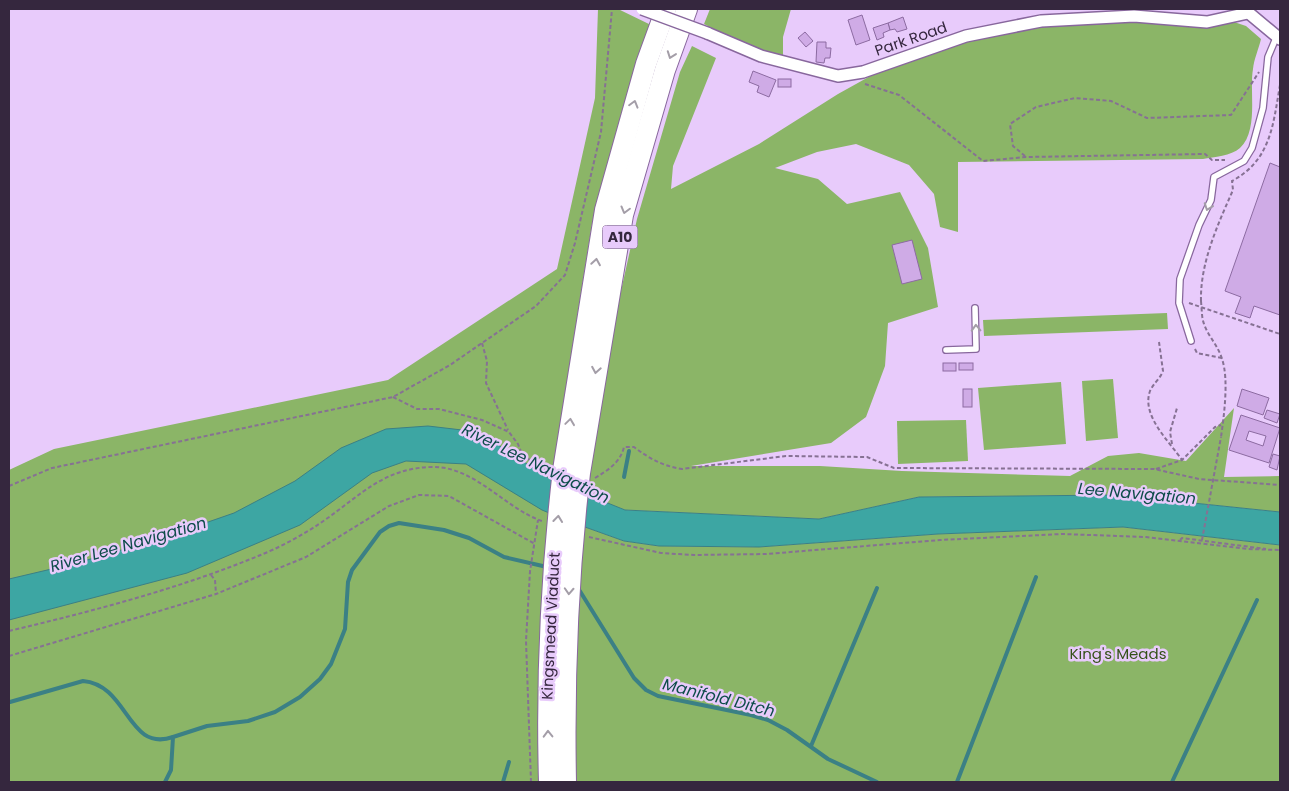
<svg xmlns="http://www.w3.org/2000/svg" width="1289" height="791" font-family="Poppins,sans-serif">
<rect width="100%" height="100%" fill="#e8cbfb"/>
<g fill="#8bb567">
<path d="M598,9h20l33,16 -59,199 -39,245 18,53 53,19 35,5 100,1 179,-13 185,-7 157,18v237h-1271v-312l45,-21 334,-69 169,-111 38,-171z"/>
<path d="M710,9h81l-8,28v20l-37,-11 -42,-22z"/>
<path d="M1125,18l65,9 44,-5 12,4 15,13c-2,9 -7,20 -8,30 -4,22 6,61 -13,79 -9,8 -26,9 -37,11l-245,3v70l-18,-5 -6,-33 -25,-29 -53,-21 -39,8 -42,16 43,11 29,25 53,-12 28,56 10,59 -50,16 -3,43 -19,51 -35,26 -140,23h129l82,5 168,5 38,-20 31,-3 47,8 48,-53 -10,69 56,-1v36l-164,-17 -197,2 -100,22 -194,-9 -39,-14 18,-129 33,-148 43,-147 12,-26 24,12 -43,108 -2,23 88,-45 79,-50 36,-20 93,-36 83,-15z"/>
<path d="M1167,313l1,16 -184,7 -1,-16z"/>
<path d="M1113,379l5,59 -32,3 -4,-60z"/>
<path d="M1061,382l5,62 -82,6 -6,-62z"/>
<path d="M966,420l2,41 -70,3 -1,-43z"/>
</g>
<path fill="#3da6a3" stroke="#3b8085" d="M428,426l34,4 33,13 58,38 72,29 194,9 100,-22 197,-2 164,17v33l-157,-18 -185,7 -179,13 -100,-1 -35,-5 -53,-19 -29,-12 -76,-46 -60,-3 -34,12 -72,52 -113,48 -178,47v-41l68,-16 85,-25 72,-25 61,-32 46,-33 45,-19z"/>
<g fill="none" stroke-linecap="round" stroke-linejoin="round">
<g stroke="#3b8085" stroke-width="4">
<path d="M624,477l5,-26"/>
<path d="M578,588l56,90 12,12 12,6 93,19 17,5 19,10 41,29 49,23"/>
<path d="M10,702l73,-21c46,4 44,72 90,56"/>
<path d="M811,746l66,-158"/>
<path d="M165,782l6,-12 2,-33 34,-11 41,-5 27,-9 25,-15 20,-18 11,-15 14,-35 3,-47 4,-12 28,-38 9,-6 10,-3 45,7 25,8 35,19 43,10"/>
<path d="M503,782l6,-20"/>
<path d="M957,782l79,-205"/>
<path d="M1172,782l85,-182"/>
</g>
</g>
<g fill="#cfabe6" stroke="#8c6ba1" fill-rule="evenodd">
<path d="M862,15l8,25 -14,5 -8,-25z"/>
<path d="M903,17l4,12 -10,3 -2,-3 -5,1 -2,-7z"/>
<path d="M888,23l2,7 -7,3 1,4 -7,3 -4,-12z"/>
<path d="M805,32l8,9 -7,6 -8,-9z"/>
<path d="M817,42h9v6h5l-1,10h-5l-1,5 -8,-1z"/>
<path d="M753,71l23,9 -7,17 -12,-5 2,-6 -10,-4z"/>
<rect x="778" y="79" width="13" height="8"/>
<path d="M1270,163l10,4v148l-26,-9 -4,12 -15,-5 6,-16 -16,-6z"/>
<path d="M912,240l10,39 -20,5 -10,-39z"/>
<rect x="943" y="363" width="13" height="8"/>
<rect x="959" y="363" width="14" height="7"/>
<rect x="963" y="389" width="9" height="18"/>
<path d="M1242,389l27,9 -6,17 -26,-9z"/>
<path d="M1267,410l13,4 -3,9 -13,-5z"/>
<path d="M1241,415l39,13 -11,35 -40,-13zM1249,431l17,5 -3,10 -17,-6z"/>
<path d="M1273,454l7,2 -3,14 -8,-3z"/>
</g>
<g fill="none" stroke-linecap="round" stroke-linejoin="round">
<g stroke="#88679d" stroke-width="8">
<g id="lane">
<path d="M1191,341l-12,-38 1,-24 19,-54 12,-25 3,-23 30,-16 8,-13 11,-40 5,-51 8,-19"/>
<path d="M946,350l30,-1 -1,-41"/>
</g>
</g>
<g stroke="#88679d" stroke-width="14">
<g id="street">
<path d="M1244,9l36,30"/>
<path d="M707,33l54,23 77,20 25,-4 103,-36 75,-15 93,-5 73,6 41,-9"/>
</g>
</g>
<g stroke="#88679d" stroke-width="22">
<g id="highway">
<path d="M563,470l42,-260 41,-146 20,-55"/>
<path d="M580,473l43,-258 42,-145 22,-61"/>
</g>
</g>
<g stroke="#867193" stroke-width="2" stroke-dasharray="4 2.5" stroke-linecap="butt">
<path d="M865,84l34,11 84,66 43,-4 179,-3 7,6h13"/>
<path d="M1025,156l-12,-10 -3,-22 26,-17 39,-9 36,3 36,17 84,-3 28,-43"/>
<path d="M1201,301c-1,-38 17,-77 32,-111l-1,-9c39,-21 41,-56 48,-96"/>
<path d="M1189,303l91,31"/>
<path d="M1202,314c1,18 15,28 20,45 7,20 2,57 -1,78"/>
<path d="M1159,342l4,29c-3,8 -10,13 -13,20 -9,25 20,51 32,69"/>
<path d="M482,343l5,18 -1,22 22,47"/>
<path d="M1195,349l2,4 25,5"/>
<path d="M393,397l24,12h22l43,11 27,12 9,12 4,10 25,19"/>
<path d="M1172,444l-2,-12 7,-24"/>
<path d="M1156,469l26,-9 33,-33 6,-2"/>
<path d="M595,478c13,-8 25,-15 29,-31h10c16,12 29,19 48,22l104,-13 81,1 27,11 260,1 45,10 81,6"/>
<path d="M9,486l43,-18 341,-71 57,-32 86,-59 29,-31 10,-32 26,-111 11,-123"/>
<path d="M589,537l72,16 33,2 72,-1 174,-14 122,-6 84,3 102,12 32,1"/>
<path d="M1180,540l2,-2 84,11"/>
<path d="M211,575l4,5 1,14"/>
<path d="M9,631c84,-20 169,-42 249,-75 21,-8 45,-21 64,-34 38,-26 62,-55 112,-55 41,0 72,42 108,54"/>
<path d="M9,656l207,-62 90,-37 83,-51 30,-11 30,1 86,48"/>
<path d="M531,782l-5,-141 4,-70 8,-51"/>
</g>
<use href="#lane" stroke="#fff" stroke-width="5.5"/>
<use href="#street" stroke="#fff" stroke-width="11"/>
<use href="#highway" stroke="#fff" stroke-width="20"/>
<g stroke="#88679d" stroke-width="14" stroke-linecap="butt">
<path id="street-bridge" d="M642,9l65,24"/>
</g>
<g stroke="#88679d" stroke-width="22" stroke-linecap="butt">
<g id="highway-bridge">
<path d="M549,782c-3,-104 2,-208 14,-312"/>
<path d="M566,782c-2,-103 2,-206 14,-309"/>
</g>
</g>
<g stroke="#867193" stroke-width="2" stroke-dasharray="4 2.5" stroke-linecap="butt">
<path d="M1201,301l1,13"/>
<path d="M1202,540l19,-103"/>
</g>
<use href="#street-bridge" stroke="#fff" stroke-width="11"/>
<use href="#highway-bridge" stroke="#fff" stroke-width="20"/>
</g>
<defs><path id="oneway-chevron" d="M-2-3.5L2.5 0L-2 3.5" fill="none" stroke-width="1.6" stroke-linecap="round" stroke-linejoin="round" transform="scale(1.25)"/></defs>
<g stroke="#a49ea8">
<use href="#oneway-chevron" transform="translate(671 55) rotate(110)"/>
<use href="#oneway-chevron" transform="translate(634 104) rotate(-74)"/>
<use href="#oneway-chevron" transform="translate(1208 207) rotate(110)"/>
<use href="#oneway-chevron" transform="translate(625 210) rotate(105)"/>
<use href="#oneway-chevron" transform="translate(596 262) rotate(-81)"/>
<use href="#oneway-chevron" transform="translate(976 328) rotate(-92)"/>
<use href="#oneway-chevron" transform="translate(596 370) rotate(100)"/>
<use href="#oneway-chevron" transform="translate(570 422) rotate(-82)"/>
<use href="#oneway-chevron" transform="translate(558 519) rotate(-84)"/>
<use href="#oneway-chevron" transform="translate(569 591) rotate(93)"/>
<use href="#oneway-chevron" transform="translate(548 734) rotate(-91)"/>
</g>
<g text-anchor="middle" stroke-width="5" stroke-linejoin="round" paint-order="stroke">
<rect fill="#e8cbfb" stroke="#6b5877" stroke-width="1" x="602.5" y="225.5" width="35" height="23" rx="4"/>
<g font-size="14" font-weight="bold" fill="#35273e">
<text x="620" y="242">A10</text>
</g>
<g font-size="15" fill="#35273e" stroke="#e8cbfb">
<text transform="translate(911 39) rotate(-19)" y="5">Park Road</text>
<text transform="translate(551 626) rotate(-87)" y="5">Kingsmead Viaduct</text>
</g>
<g font-size="15" fill="#36521a" stroke="#e8cbfb">
<text x="1118" y="659">King's Meads</text>
</g>
<g font-size="16" font-style="italic" fill="#0e4c4a" stroke="#e8cbfb">
<text transform="translate(536 463) rotate(26)" y="6">River Lee Navigation</text>
<text transform="translate(1137 493) rotate(5)" y="6">Lee Navigation</text>
<text transform="translate(128 544) rotate(-16)" y="6">River Lee Navigation</text>
<text transform="translate(719 697) rotate(14)" y="6">Manifold Ditch</text>
</g>
</g>
<rect width="1289" height="791" fill="none" stroke="#35273e" stroke-width="20"/>
</svg>
